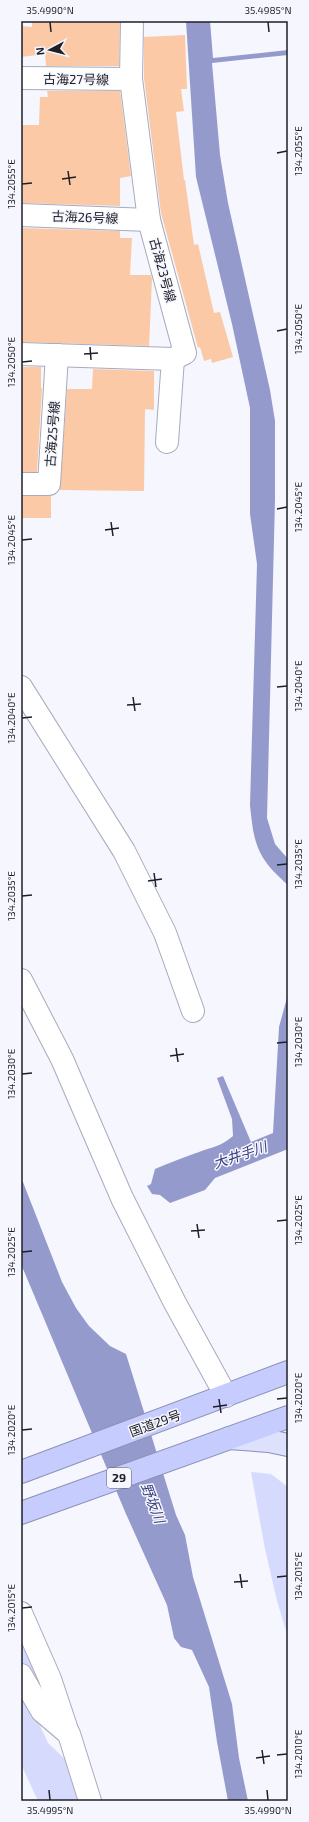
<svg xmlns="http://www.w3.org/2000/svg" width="309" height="1822" font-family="'Exo 2','Noto Sans JP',sans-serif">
<rect width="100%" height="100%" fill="#f5f6fe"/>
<g fill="#d6dbfd">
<path d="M251,1472l20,2 17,13v150l-11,-36 -12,-52z"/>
<path d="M21,1636l28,67 -1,2 -27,-45z"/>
<path d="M21,1693l13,20 14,30 21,20 12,38h-43l-17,-37z"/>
</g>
<g fill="#949bcc">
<path d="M186,21h24l3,37 75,-8v5l-76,8 8,92 8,48 42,187 5,31v78l-8,319 8,26 13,15v26c-31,-27 -34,-40 -38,-80l7,-241 -7,-50v-106l-18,-84 -36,-147z"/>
<path d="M288,994v155l-73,29 -10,12 -35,13 -10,-8 -8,-1 -5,-8 4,-2 4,-15c14,-6 29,-12 44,-17 13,-5 23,-6 34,-16l-1,-17 -15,-41 6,-2 28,66 22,-9 6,-106z"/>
<path d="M21,1177l41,105 14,26 13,18 21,20 16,8 50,161 9,20 8,42 39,127 7,54 9,43h-20l-11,-59 -8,-55 -17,-37 -11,-3 -7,-9 -7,-33 -41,-91 -105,-250z"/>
</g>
<g fill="#fbc9a6">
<path d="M32,21h88l-1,45h-73l-1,-12 -24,3v-31l11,1z"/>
<path d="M185,35l2,54h-6l3,22 -8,1 8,68h1l9,65 4,-1 16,69 6,-1 13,45 -21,6 -1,-4 -7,2 -4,-14 -2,1 -37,-135 -17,-135v-41z"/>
<path d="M47,91h73l11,85 -11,2v28l-99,-3v-78h18l1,-28h8z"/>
<path d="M21,228l99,3v7h12l-2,37h21l1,4 -3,67 -128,-4z"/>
<path d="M21,367h20v21h1l-5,84h-16z"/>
<path d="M93,369l61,2v39l-9,-1 -1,82 -84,-1 7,-101h25z"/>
<rect x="21" y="496" width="30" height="22"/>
</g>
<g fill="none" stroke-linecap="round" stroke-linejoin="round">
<g stroke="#a7abbd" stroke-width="24">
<g id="street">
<path d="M21,78l110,1"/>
<path d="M21,215l128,5"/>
<path d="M21,354l152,5 12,-6 -36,-133 -18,-141 1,-58"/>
<path d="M167,442l6,-83"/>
<path d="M21,484h28l8,-129"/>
<path d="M21,687l103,164 41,82 28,78"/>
<path d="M21,980l41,79 60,139 53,105 51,93"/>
<path d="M21,1613l29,66 18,54"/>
<path d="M21,1675l21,36 27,23 21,67"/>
</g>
</g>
<g stroke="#8c90b3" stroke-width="24">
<path id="primary" d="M229,1438l40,3 19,4"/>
</g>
<g stroke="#8c90b3" stroke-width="24">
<g id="highway">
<path d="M21,1472l267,-100"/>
<path d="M21,1513l267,-96"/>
</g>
</g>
<use href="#street" stroke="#fff" stroke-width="22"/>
<use href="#primary" stroke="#dde1fe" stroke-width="22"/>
<use href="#highway" stroke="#c6cdfe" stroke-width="22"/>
</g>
<path fill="none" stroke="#1f2027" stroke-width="1.5" d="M50,22l1,10M268,22l1,10M277,153l10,-2M68,171l2,14M62,179l14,-2M22,184l10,-1M277,331l10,-2M90,347l1,13M84,354l14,-1M22,362l10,-1M277,509l10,-2M111,522l2,14M105,530l14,-2M22,540l10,-1M277,687l10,-1M133,697l2,14M127,705l14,-1M22,718l10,-1M277,865l10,-1M154,873l2,14M148,881l14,-2M22,896l10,-1M277,1043l10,-1M176,1048l2,14M170,1056l14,-2M22,1074l10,-1M277,1221l10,-1M197,1224l2,14M191,1231l14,-1M22,1252l10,-1M219,1399l2,14M277,1399l10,-1M213,1407l14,-2M22,1430l10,-1M240,1574l2,14M277,1577l10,-1M234,1582l14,-1M22,1608l10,-1M262,1750l2,14M277,1755l10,-1M256,1758l14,-2M49,1790l1,10M267,1790l1,10"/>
<g text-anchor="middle" stroke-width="3" stroke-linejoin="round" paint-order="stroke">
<rect fill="#f5f6fe" stroke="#5f6068" stroke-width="1" x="107" y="1468" width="24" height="20" rx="3"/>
<g font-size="12" font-weight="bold" fill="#1f2027">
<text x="119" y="1482">29</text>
</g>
<g font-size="13" fill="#1f2027" stroke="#f5f6fe">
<text transform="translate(76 79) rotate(1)" y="5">古海27号線</text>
<text transform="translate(85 217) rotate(2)" y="5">古海26号線</text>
<text transform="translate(163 270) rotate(75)" y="5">古海23号線</text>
<text transform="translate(52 434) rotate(-86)" y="5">古海25号線</text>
<text transform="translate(155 1423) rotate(-20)" y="5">国道29号</text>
</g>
<g font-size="14" font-style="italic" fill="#3c407e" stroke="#f5f6fe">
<text transform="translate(240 1155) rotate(-19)" y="5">大井手川</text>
<text transform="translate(153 1503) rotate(69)" y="5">野坂川</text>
</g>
</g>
<rect width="309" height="1822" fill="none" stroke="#f5f6fe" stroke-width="44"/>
<g transform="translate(50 50) rotate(263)" stroke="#f5f6fe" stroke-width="3" paint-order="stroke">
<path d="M0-3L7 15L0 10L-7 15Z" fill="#1f2027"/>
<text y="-6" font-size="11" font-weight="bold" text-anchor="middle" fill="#1f2027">N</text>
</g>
<rect x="22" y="22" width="265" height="1778" fill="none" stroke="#1f2027" stroke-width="1.5"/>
<g font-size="10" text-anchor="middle" fill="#1f2027">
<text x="50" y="14">35.4990°N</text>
<text x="268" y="14">35.4985°N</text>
<text transform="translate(298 151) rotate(-90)" y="4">134.2055°E</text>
<text transform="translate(11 184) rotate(-90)" y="4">134.2055°E</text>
<text transform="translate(298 329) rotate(-90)" y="4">134.2050°E</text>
<text transform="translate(11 362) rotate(-90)" y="4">134.2050°E</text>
<text transform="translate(298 507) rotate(-90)" y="4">134.2045°E</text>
<text transform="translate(11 540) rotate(-90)" y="4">134.2045°E</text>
<text transform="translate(298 686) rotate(-90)" y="4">134.2040°E</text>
<text transform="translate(11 718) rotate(-90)" y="4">134.2040°E</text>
<text transform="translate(298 864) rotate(-90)" y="4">134.2035°E</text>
<text transform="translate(11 896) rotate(-90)" y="4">134.2035°E</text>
<text transform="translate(298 1042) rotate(-90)" y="4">134.2030°E</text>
<text transform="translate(11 1074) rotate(-90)" y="4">134.2030°E</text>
<text transform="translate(298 1220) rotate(-90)" y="4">134.2025°E</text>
<text transform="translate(11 1252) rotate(-90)" y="4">134.2025°E</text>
<text transform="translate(298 1398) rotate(-90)" y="4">134.2020°E</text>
<text transform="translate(11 1430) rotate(-90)" y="4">134.2020°E</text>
<text transform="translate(298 1576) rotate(-90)" y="4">134.2015°E</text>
<text transform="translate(11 1608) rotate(-90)" y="4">134.2015°E</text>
<text transform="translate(298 1754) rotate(-90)" y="4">134.2010°E</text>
<text x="50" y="1814">35.4995°N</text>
<text x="268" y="1814">35.4990°N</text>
</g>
</svg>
